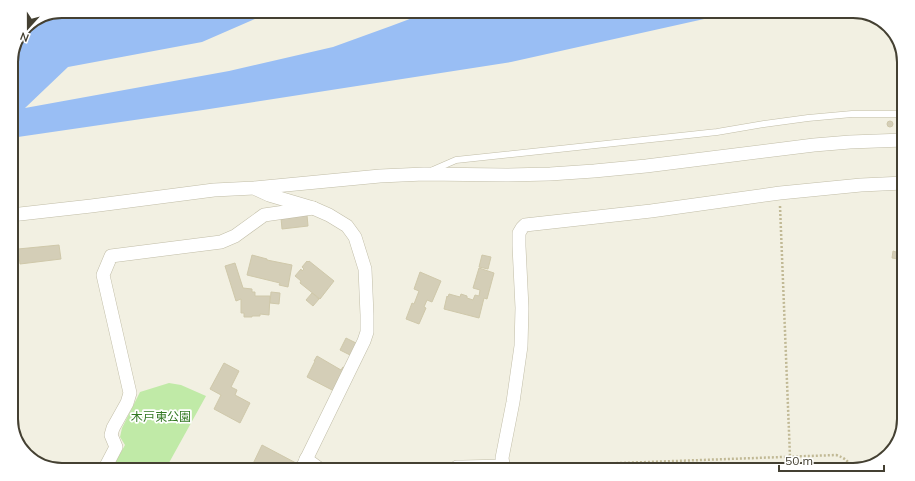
<svg xmlns="http://www.w3.org/2000/svg" width="915" height="481" font-family="Mulish,'Noto Sans JP',sans-serif">
<rect width="100%" height="100%" fill="#f2f0e2"/>
<path fill="#c0eaa7" d="M169,383l12,2 25,11 -41,74h-54l14,-25 -5,-8 2,-9 18,-36z"/>
<path fill="#99bef4" d="M63,11h210l-71,31 -134,25 -43,41 204,-37 104,-24 58,-21 40,-15h309l-229,51 -308,48 -192,28v-79l15,-33z"/>
<g fill="#d4ceb7" stroke="#cfc8aa">
<circle cx="890" cy="124" r="3"/>
<path d="M307,215l1,11 -26,3 -1,-11z"/>
<path d="M59,245l2,14 -41,5 -2,-15z"/>
<path d="M893,251l6,2 -1,6 -6,-1z"/>
<path d="M252,255l15,4v1l25,5 -4,22 -9,-2 1,-2 -33,-8z"/>
<path d="M482,255l9,2 -3,12 -9,-2z"/>
<path d="M307,261l1,1 1,-1 25,20 -14,18 -20,-16 1,-2 -6,-5 6,-7 1,2 2,-2 -2,-2z"/>
<path d="M235,263l8,25 9,1v3h3v4h15l-1,19 -9,-1v2h-8v1h-8v-4h-3v-14l-5,2 -11,-35z"/>
<path d="M479,268l15,5 -7,26 -3,-1 -5,20 -35,-9 3,-13 1,1 1,-3 11,3 1,-3 6,2v2l6,2 2,-5 4,1 1,-6 -7,-2z"/>
<path d="M420,272l21,9 -9,21 -5,-2 -3,7 2,1 -7,16 -13,-5 6,-16 2,1 5,-13 -5,-2z"/>
<path d="M271,292l9,1 -1,11 -9,-1z"/>
<path d="M312,293l7,6 -6,7 -7,-6z"/>
<path d="M346,338l12,6 -6,12 -12,-6z"/>
<path d="M317,356l24,14 2,-3 3,1 -12,23 -27,-14 8,-16h-1z"/>
<path d="M224,363l15,8 -8,16 6,3 -2,5 15,8 -10,20 -26,-14 7,-14 -11,-6z"/>
<path d="M262,445l34,18 -4,7h-42z"/>
</g>
<g fill="none" stroke-linecap="round" stroke-linejoin="round">
<g stroke="#c1bda7" stroke-width="7">
<path id="service" d="M433,170l23,-10 261,-28 47,-8 44,-6 44,-4h52"/>
</g>
<g stroke="#c1bda7" stroke-width="14">
<g id="minor">
<path d="M256,189l13,6 44,13 16,7 18,11 8,11 10,32 2,46v17l-3,9 -63,129"/>
<path d="M11,215l80,-9 123,-16 40,-2 126,-12 44,-2 82,1 44,-1 44,-3 52,-5 168,-21 36,-3 54,-2"/>
<path d="M306,459l15,11"/>
<path d="M104,470l12,-23 -5,-12 2,-7 14,-25 3,-10 -27,-118 8,-19 110,-14 14,-6 29,-21 49,-7"/>
<path d="M453,470l4,-3h6l41,-1"/>
<path d="M504,470l-2,-12 11,-56 8,-56 1,-38 -3,-62v-13l3,-5 3,-3 126,-14 129,-18 81,-8 43,-2"/>
</g>
</g>
<g stroke="#c1b995" stroke-width="2.5" stroke-dasharray="2 2" stroke-linecap="butt">
<path d="M780,206l10,251"/>
<path d="M516,466l78,-2 242,-9c9,3 13,6 16,15"/>
</g>
<use href="#service" stroke="#fff" stroke-width="6"/>
<use href="#minor" stroke="#fff" stroke-width="13"/>
</g>
<g text-anchor="middle" stroke-width="3.5" stroke-linejoin="round" paint-order="stroke">
<g font-size="12" fill="#337823" stroke="#fff">
<text x="161" y="421">木戸東公園</text>
</g>
</g>
<path d="M0 0H915V481H0ZM62 18H853A44 44 0 0 1 897 62V419A44 44 0 0 1 853 463H62A44 44 0 0 1 18 419V62A44 44 0 0 1 62 18Z" fill="#fff" fill-rule="evenodd"/>
<path fill="none" stroke="#444032" stroke-width="2" d="M62 18H853A44 44 0 0 1 897 62V419A44 44 0 0 1 853 463H62A44 44 0 0 1 18 419V62A44 44 0 0 1 62 18Z"/>
<g transform="translate(28 28) rotate(201)" stroke="#ffffff" stroke-width="3" paint-order="stroke">
<path d="M0-3L7 15L0 10L-7 15Z" fill="#444032"/>
<text y="-6" font-size="11" font-weight="bold" text-anchor="middle" fill="#444032">N</text>
</g>
<path d="M779 465v6h105v-6" fill="none" stroke="#444032" stroke-width="2"/>
<text x="785" y="465" font-size="12" fill="#444032" stroke="#ffffff" stroke-width="3" paint-order="stroke">50 m</text>
</svg>
